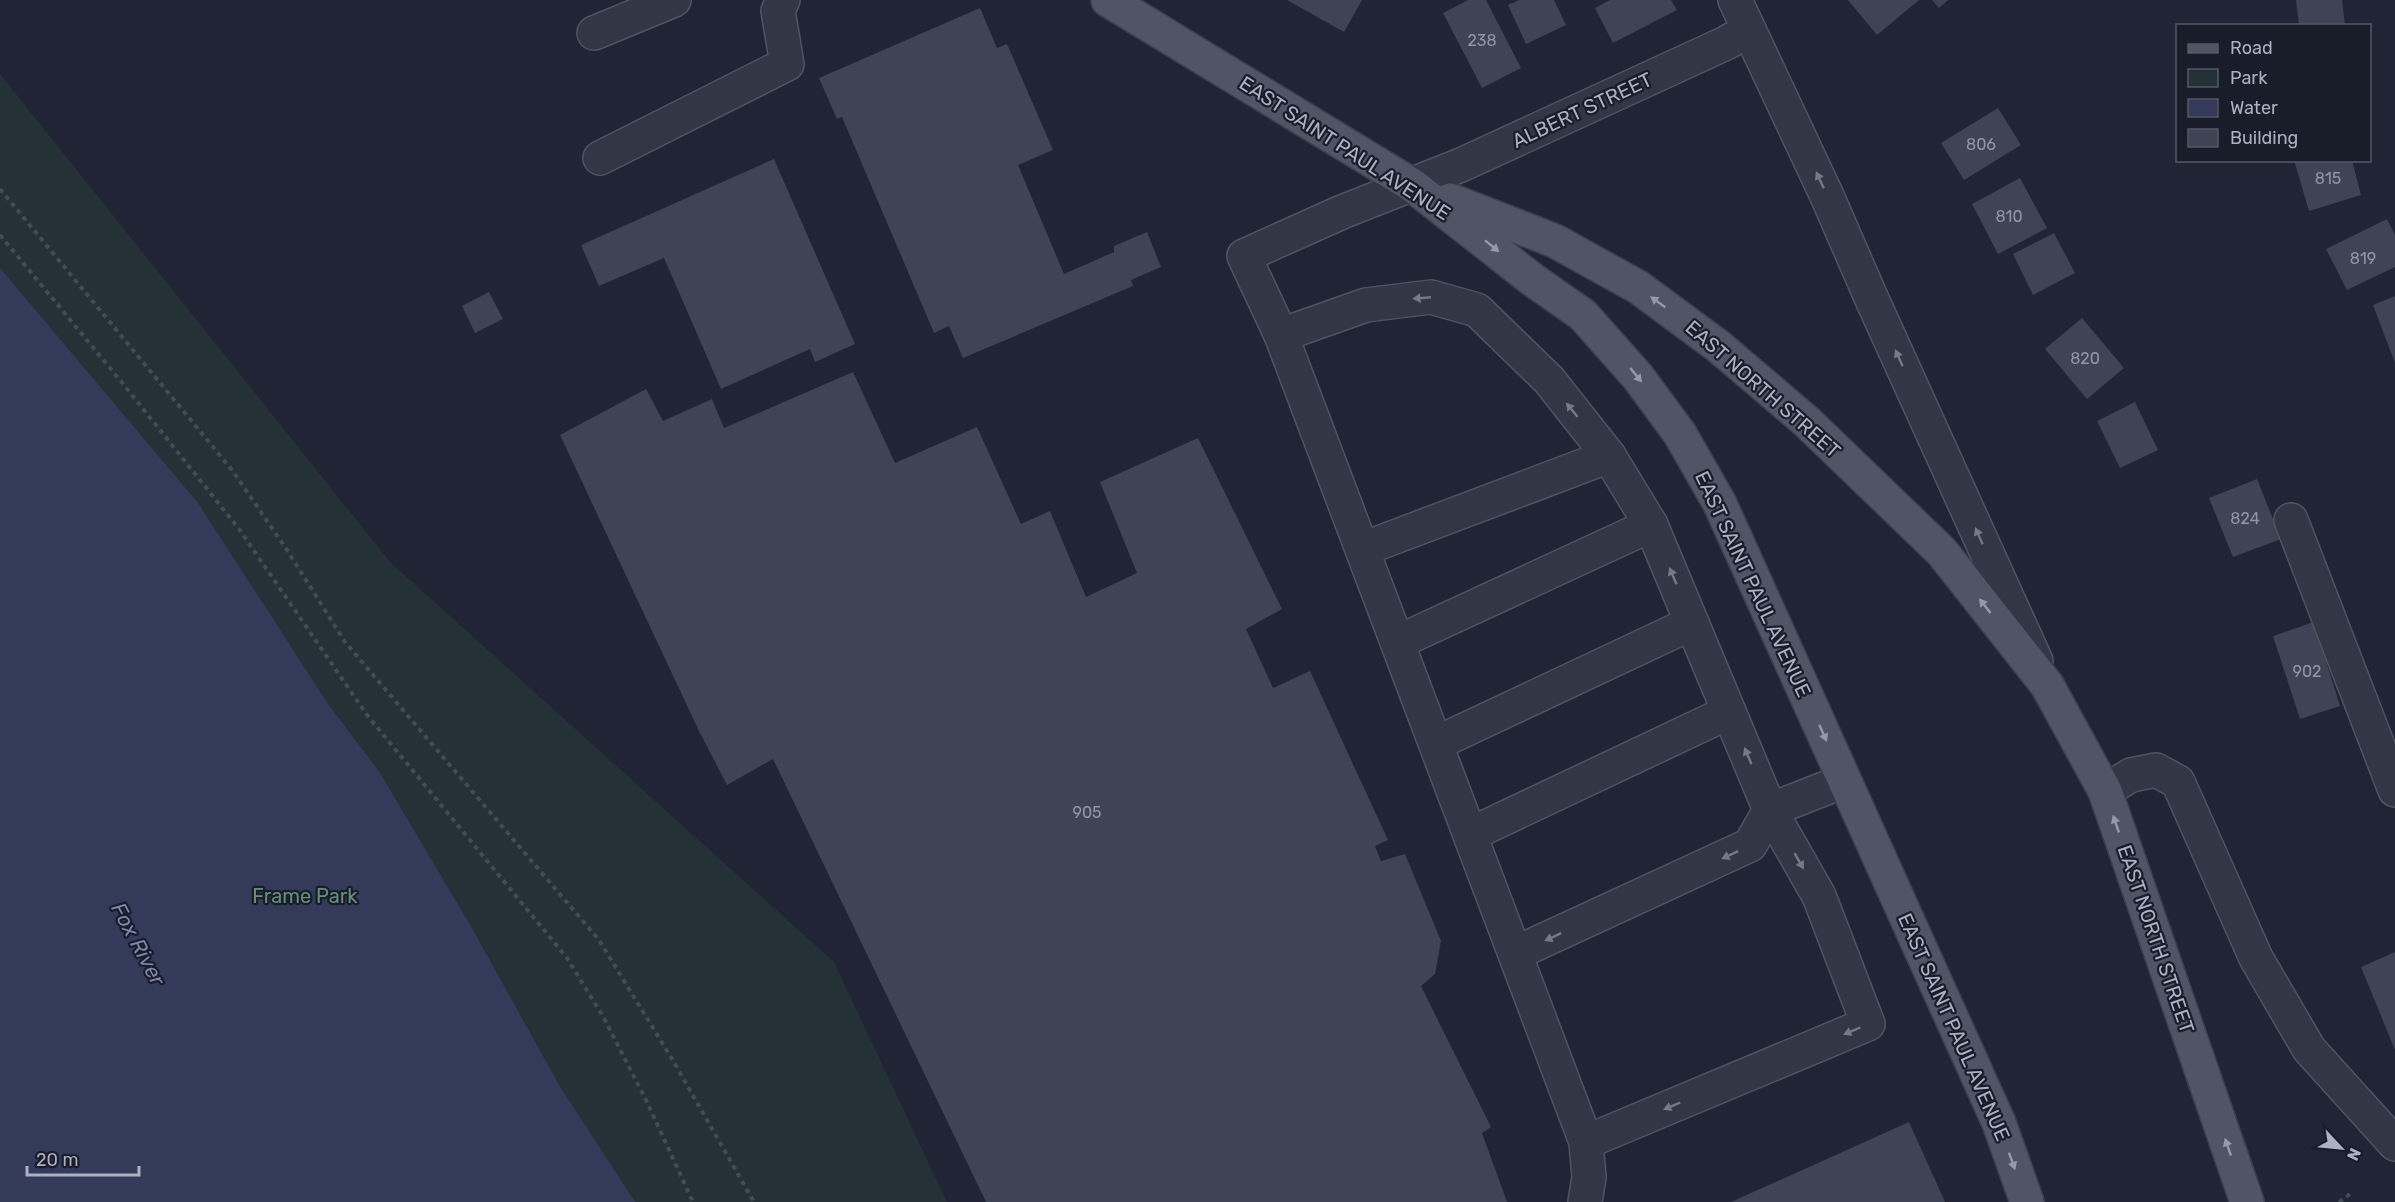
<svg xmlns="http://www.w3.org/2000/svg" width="2395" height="1202" font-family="Rubik,sans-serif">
<rect width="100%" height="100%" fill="#202434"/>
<path fill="#243238" d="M0,74l390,488 444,400 113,240h-947z"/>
<path fill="#343b5a" d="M0,268l198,235 130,201 52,69 93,157 86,155 76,117h-635z"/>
<g fill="#3e4355">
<path d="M1287,0h75l-18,32z"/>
<path d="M1468,0h18l35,68 -39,20 -39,-75z"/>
<path d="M1519,0h35l12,25 -40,19 -18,-39z"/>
<path d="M1610,0h61l6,10 -64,33 -18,-35z"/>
<path d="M1848,0h71l-42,35z"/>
<path d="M1932,0h16l-9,8z"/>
<path d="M2296,0h46l3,25 -46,1z"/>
<path d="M980,8l17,40 10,-4 46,106 -35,15 46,109 50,-22v-6l33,-14 14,35 -30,13 2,6 -170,72 -14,-32 -15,7 -92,-216 -5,2 -18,-41z"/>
<path d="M1998,108l23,37 -57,35 -23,-37z"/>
<path d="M774,159l81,185 -40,18 -5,-13 -89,40 -57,-131 -65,28 -18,-41z"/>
<path d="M2294,160h58l9,35 -52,16z"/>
<path d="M2020,178l27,50 -49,26 -26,-50z"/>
<path d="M2387,219l8,16v32l-48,23 -21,-41z"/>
<path d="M2054,233l21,40 -42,22 -20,-41z"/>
<path d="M489,292l14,27 -28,14 -13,-27z"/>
<path d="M2395,296v67l-22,-58z"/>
<path d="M2082,318l42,50 -37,31 -42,-50z"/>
<path d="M853,372l42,91 82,-36 44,97 29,-13 36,86 51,-24 -37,-91 98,-44 84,171 -36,20 27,59 37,-17 78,169 -13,6 6,15 24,-7 36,87 -6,33 -14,12 70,141 -9,6 25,69h-521l-213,-443 -46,26 -28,-54 -139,-296 86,-46 17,32 49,-22 12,29z"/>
<path d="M2135,402l23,48 -38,18 -23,-47z"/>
<path d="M2257,479l24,60 -48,18 -24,-59z"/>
<path d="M2314,622l26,84 -40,13 -27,-83z"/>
<path d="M2395,952v98l-34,-83z"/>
<path d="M1909,1122l36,80h-214z"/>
</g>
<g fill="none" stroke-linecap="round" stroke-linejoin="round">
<g stroke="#505363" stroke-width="36">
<g id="minor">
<path d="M1735,0l92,196 43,99 166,366"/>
<path d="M594,33l80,-33"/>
<path d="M600,158l187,-94 -9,-53 5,-11"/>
<path d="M1281,335l85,-30 65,-8 46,13 72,70 60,76 42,69 119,285 49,86 49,128 -282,118"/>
<path d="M2291,520l104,270"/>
<path d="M1363,549l246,-93"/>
<path d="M1398,642l253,-117"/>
<path d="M1437,743l255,-120"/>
<path d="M2105,791l26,-16 25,-5 22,12 78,176 53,91 86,95"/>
<path d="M1471,834l258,-122"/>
<path d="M1516,953l234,-108 20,-35 74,-29"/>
<path d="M1585,1202l4,-25 -3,-35 -305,-807 -37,-79 98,-44 119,-47 265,-122 23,-13"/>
</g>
</g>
<g stroke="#3c3f4e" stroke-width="36">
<g id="major">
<path d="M1108,0l304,185 121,95 50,35 55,62 42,57 40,70 279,619 28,79"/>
<path d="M1450,200l105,41 83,46 80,59 88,75 136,131 105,133 58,106 142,411"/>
</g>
</g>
<g stroke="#414d54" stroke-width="4" stroke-dasharray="4.5 4.5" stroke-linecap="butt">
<path d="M0,189l232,281 55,80 58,92 254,298 73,119 82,143"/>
<path d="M0,235l124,150 115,144 128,186 200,243 37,60 42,82 47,102"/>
<path d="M2339,1202l14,-10"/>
</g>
<use href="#minor" stroke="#333644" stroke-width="33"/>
<use href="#major" stroke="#515465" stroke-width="33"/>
</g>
<defs><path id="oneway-solid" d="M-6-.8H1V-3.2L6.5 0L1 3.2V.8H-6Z" transform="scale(1.5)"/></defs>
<g fill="#767989">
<use href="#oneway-solid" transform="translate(1820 180) rotate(-115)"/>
<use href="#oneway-solid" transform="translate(1422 298) rotate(175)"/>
<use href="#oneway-solid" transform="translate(1899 358) rotate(-114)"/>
<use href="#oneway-solid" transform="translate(1572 410) rotate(-129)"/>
<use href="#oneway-solid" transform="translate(1979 536) rotate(-114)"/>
<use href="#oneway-solid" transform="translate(1673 576) rotate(-113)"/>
<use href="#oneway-solid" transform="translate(1748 756) rotate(-113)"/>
<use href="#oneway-solid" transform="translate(1730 855) rotate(155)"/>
<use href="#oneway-solid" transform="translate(1799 861) rotate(60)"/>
<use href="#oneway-solid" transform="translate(1553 937) rotate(155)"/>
<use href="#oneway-solid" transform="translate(1852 1031) rotate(157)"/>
<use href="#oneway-solid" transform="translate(1672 1106) rotate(157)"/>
</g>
<g fill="#9699ab">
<use href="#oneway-solid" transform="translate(1492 246) rotate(39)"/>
<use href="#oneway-solid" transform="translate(1658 302) rotate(-144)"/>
<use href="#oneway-solid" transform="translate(1636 375) rotate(51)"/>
<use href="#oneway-solid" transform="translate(1985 606) rotate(-128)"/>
<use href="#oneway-solid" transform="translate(1823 733) rotate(66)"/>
<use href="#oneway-solid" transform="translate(2116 824) rotate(-109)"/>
<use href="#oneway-solid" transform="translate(2228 1147) rotate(-109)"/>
<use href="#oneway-solid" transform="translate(2012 1161) rotate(70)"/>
</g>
<g text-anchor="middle" stroke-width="4.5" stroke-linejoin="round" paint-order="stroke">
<g font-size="16" fill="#9195a7">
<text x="1482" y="46">238</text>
<text x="1981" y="150">806</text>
<text x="2328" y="184">815</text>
<text x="2009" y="222">810</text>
<text x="2363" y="264">819</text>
<text x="2085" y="364">820</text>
<text x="2245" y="524">824</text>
<text x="2307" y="677">902</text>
<text x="1087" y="818">905</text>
</g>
<g font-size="20" fill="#adb0c2" stroke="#191c29">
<text transform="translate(1582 110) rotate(-25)" y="7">ALBERT STREET</text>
<text transform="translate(1345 148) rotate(33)" y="7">EAST SAINT PAUL AVENUE</text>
<text transform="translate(1763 389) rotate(41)" y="7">EAST NORTH STREET</text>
<text transform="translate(1753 584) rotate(65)" y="7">EAST SAINT PAUL AVENUE</text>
<text transform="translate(2156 939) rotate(71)" y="7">EAST NORTH STREET</text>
<text transform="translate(1954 1027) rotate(66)" y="7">EAST SAINT PAUL AVENUE</text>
</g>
<g font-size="20" fill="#669079" stroke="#191c29">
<text x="305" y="903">Frame Park</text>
</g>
<g font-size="21" font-style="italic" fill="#7e87ad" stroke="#191c29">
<text transform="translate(138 944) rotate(62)" y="7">Fox River</text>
</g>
</g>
<rect x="2176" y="24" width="195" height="138" fill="#191c29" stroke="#545766" stroke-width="1.5"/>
<rect x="2188" y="44" width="30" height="9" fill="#515465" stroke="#545766" stroke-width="1.5"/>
<text x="2230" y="54" font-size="18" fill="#adb0c2">Road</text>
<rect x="2188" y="69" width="30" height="18" fill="#243238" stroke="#545766" stroke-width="1.5"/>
<text x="2230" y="84" font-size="18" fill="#adb0c2">Park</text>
<rect x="2188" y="99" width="30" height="18" fill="#343b5a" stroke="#545766" stroke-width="1.5"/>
<text x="2230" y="114" font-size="18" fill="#adb0c2">Water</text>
<rect x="2188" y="129" width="30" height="18" fill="#3e4355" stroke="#545766" stroke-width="1.5"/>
<text x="2230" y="144" font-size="18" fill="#adb0c2">Building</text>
<g transform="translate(2341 1148) rotate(116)" stroke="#191c29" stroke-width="4.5" paint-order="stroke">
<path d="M0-4.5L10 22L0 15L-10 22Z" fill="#adb0c2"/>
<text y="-9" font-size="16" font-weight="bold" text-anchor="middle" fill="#adb0c2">N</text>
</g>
<path d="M27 1166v9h112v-9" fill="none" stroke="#adb0c2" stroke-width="3"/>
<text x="36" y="1166" font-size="18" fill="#adb0c2" stroke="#191c29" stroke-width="4.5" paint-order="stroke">20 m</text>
</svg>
